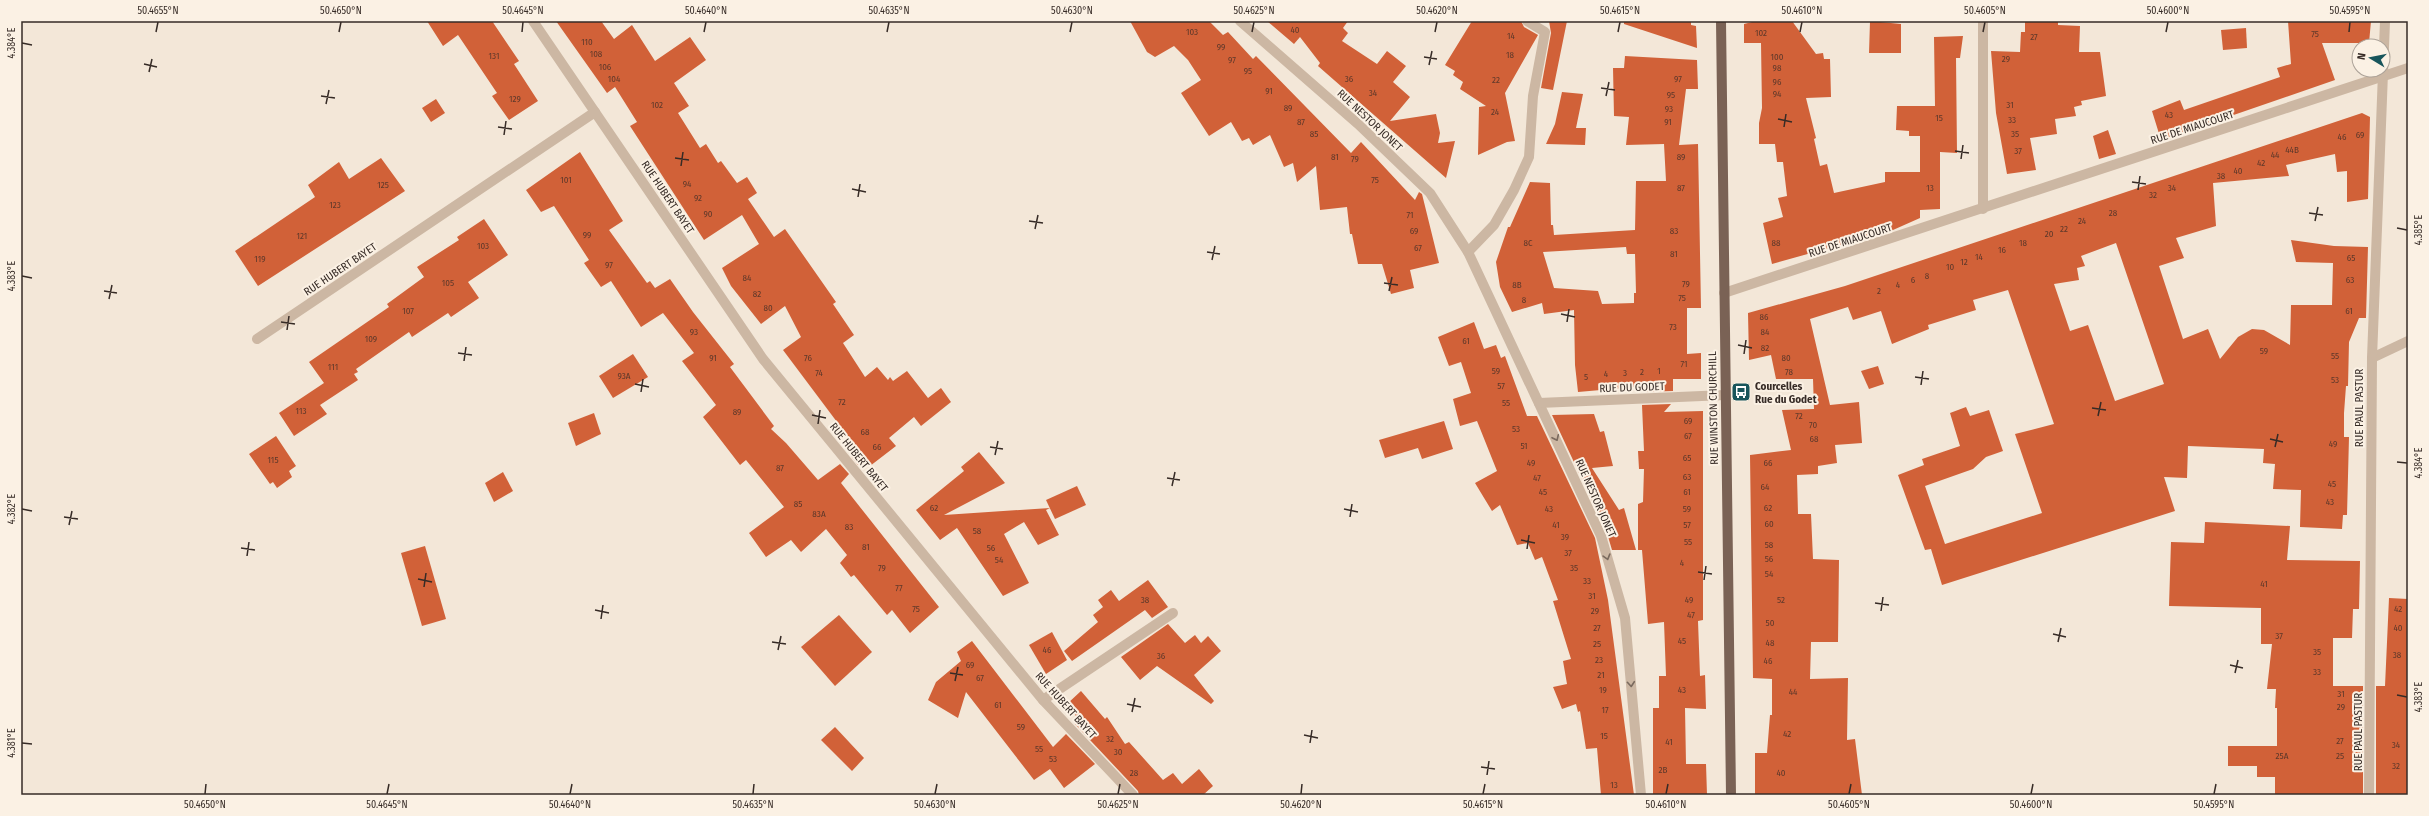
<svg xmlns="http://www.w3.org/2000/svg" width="2429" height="816" font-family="'Fira Sans Condensed',sans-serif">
<rect width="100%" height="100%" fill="#f3e7d8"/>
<g fill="#d16138" fill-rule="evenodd">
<path d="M427,21h65l27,40 -5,3 24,37 -29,19 -17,-24 5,-3 -39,-58 -15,11z"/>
<path d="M556,21h45l13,18 18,-14 23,36 35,-24 16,23 -32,23 15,23 -11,7 22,35 6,-4 12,19 3,-2 16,22 10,-6 10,16 -9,6 26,38 11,-8 51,73 -3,2 21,31 -11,8 22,34 12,-10 11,13 2,-3 3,4 14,-10 21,27 13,-10 10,14 -30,24 -7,-9 -25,21 7,8 -26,20 -5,-8 -7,7 -7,-9 7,-6 -75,-100 18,-13 -16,-31 -24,18 -30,-38 -9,-18 37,-24 -17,-29 -38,25 -74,-114 7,-4 -22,-35 -8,6z"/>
<path d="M1130,21h79l14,14 5,-3 25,27 3,-3 95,97 10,-11 54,58 4,-8 3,2 17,69 -29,7 4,18 -23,6 -9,-30h-24l-6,-30h-2l-3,-27 -27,3 -4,-44 -19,16 -4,-19 -9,4 -14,-32 -17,10 -4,-7 -7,3 -11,-19 -22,14 -28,-43 20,-13 -13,-20 -14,-14 -19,11 -8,-5z"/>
<path d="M1267,21h81l-5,7 5,5 -6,8 35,23 10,-13 19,15 -13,16 17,15 -20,24 46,-7 4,19 -2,10 17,-2 -9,37 -128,-112 2,-3 -20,-26 -6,7z"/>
<path d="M1472,21h49l3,6 14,8 -33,58 10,48 -8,1 -29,13 1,-48 7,-1 -26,-17 3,-7 -10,-7 2,-4 -10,-6z"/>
<path d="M1549,21h18l-14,69 -12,-2 10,-55z"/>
<path d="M1624,21h67v4l5,1 1,22 -73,-24z"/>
<path d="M1756,21h36l24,33 7,-1 1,6h6l1,38 -25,1 10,40 -2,1 6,27 7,-2 7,29 51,-11v-10h35v-36h-11v-5l-13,-1 1,-24h38l-1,-69 29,-1 -3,22h-4l1,95 -17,-1v57l-20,1v8l-27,12 -121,34 -9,-41 20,-6 -5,-19 9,-2 -4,-34h-6l-2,-18h-16v-21l3,-15 -1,-65h-17v-19z"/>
<path d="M1870,21l31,3v29h-32z"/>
<path d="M2025,21h33v4l22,1 -1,26h21l6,44 -25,5 1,4 -8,2 2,9 -21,3 2,15 -27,4 6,32 -29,4 -11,-61 -5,-62 29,1 1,-20h4z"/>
<path d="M2288,21h83l-2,22h-47l13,37 -174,60 -9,-29 28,-11 4,10 96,-33 -3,-9 14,-4z"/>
<path d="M2246,28l1,20 -24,2 -2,-20z"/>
<path d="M1625,56l72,4 1,29h-12l-7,56 19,-1 3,164h-14v46l14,-1v26h-28v12l-32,1v-4l-6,-1 -57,5 -3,-27 -1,-55 -30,4 -2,-11 -30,9 -12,-25 -4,-25 12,-35h2l20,-45 20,1 1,42h2l1,10 81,-5 1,-49h30l-2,-37 -38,1 3,-28 -15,-1 -1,-48h11zM1626,247l1,7h8l1,39h-2v10l-32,1 -4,-13 -44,-3 -11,-36z"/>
<path d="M1562,92l21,2 -7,34h10l-1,17 -39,-1 9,-20z"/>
<path d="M436,99l9,14 -14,9 -9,-14z"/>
<path d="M2362,113l8,4 -2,82 -21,3v-31l-10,1 -2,-18 -49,11 3,11 -76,7 3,43 -40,12 8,20 -25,8 24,73 25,-10 12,30 18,-22 14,-8 12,1 26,15 1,-40h41l1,-42 -37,-1 -5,-22 43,6 34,1 -2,71h-7l-10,24 -1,44h-2l-2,27v24h5l-2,78h-4l-1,14 -42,-2 1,-37 -28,-1 2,-25 -12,-1 1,-14 -76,-3 -1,32 -23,-1 11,34 -233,74 -11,-36 -6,1 -27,-75 26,-10 -2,-6 38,-13 -10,-33 16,-6 4,9 19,-6 14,41 -17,6 -13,12 -48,17 20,58 97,-31 -27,-79 39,-10 -46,-134 -35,10 3,10 -48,15 1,4 -37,15 -11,-33 -28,9 -5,-13 -38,12 20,86 29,-3 3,41 -27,2 2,18 -19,3v8l-21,1 1,39h13l2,45 26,1 -1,82h-27l-1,37 38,-1 -1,62 8,-1 7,56h-107v-42h12l3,-38h2v-36l-19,-1 -3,-223 41,-5 -9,-40 32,-1 -1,-30h-37l-5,-24 -22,5 -1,-47 97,-27zM2116,243l48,141 -49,17 -27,-76 -18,6 -16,-47 25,-4 -2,-12 8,-2 -4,-10z"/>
<path d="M2108,130l8,24 -17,5 -6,-23z"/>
<path d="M580,152l43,69 -14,9 38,53 3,-2 5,7 15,-9 23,33 41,52 -4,3 44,59 -3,3 15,14 32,37 22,-16 9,10 -8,9 98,124 -29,26 -18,-23 -5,5 -33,-40 -3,2 -11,-14 7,-8 -21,-26 -25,23 -10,-12 -25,17 -17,-24 35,-26 -38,-47 -6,5 -37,-48 13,-12 -34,-44 12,-8 -31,-40 -22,14 -30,-46 -10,6 -17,-24 5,-3 -35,-54 -13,6 -15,-22z"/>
<path d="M381,158l24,33 -147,95 -23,-35 80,-54 -7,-12 31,-23 10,17z"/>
<path d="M484,219l24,36 -40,27 11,16 -28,19 -3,-4 -36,24 -3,-5 -53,37 2,3 -4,2 4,6 -38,25 7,9 -33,22 -15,-23 45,-30 -15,-21 80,-55 -2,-3 37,-27 -7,-10 42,-27 -2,-3z"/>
<path d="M1474,322l10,27 12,-4 5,13 4,-2 22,60h10l58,122 13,62 26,195h-33l-4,-47 -11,1 -6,-38 -2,1 -2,-8 -14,5 -9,-22 14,-3 -4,-23 8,-2 -18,-58 5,-1 -16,-43 -7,3 -7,-17 -11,2 -17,-40 -8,6 -17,-28 22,-12 -20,-50 -17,5 -7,-27 18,-6 -10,-31 -12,4 -11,-29z"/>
<path d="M633,354l15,23 -35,21 -14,-22z"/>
<path d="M1878,366l6,18 -15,5 -8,-18z"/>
<path d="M1671,404l-7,8 39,-1v209l-5,1 2,55 5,-1 1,34 -21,-1 1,56h20l1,31h-54v-87h6v-32h7l-2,-54 -16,2 -6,-74h-4v-46l5,-2 1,-33h-5l-1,-18h6l-2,-46z"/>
<path d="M594,413l7,21 -25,12 -8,-23z"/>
<path d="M1594,414l6,18 4,-1 9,35 -21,2 27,42 5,-2 12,42h-24l-5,-17 -55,-118z"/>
<path d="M1444,421l9,28 -31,10 -4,-11 -33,10 -6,-18z"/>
<path d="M276,436l20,30 -7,5 3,6 -15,11 -4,-6 -3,2 -21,-30z"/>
<path d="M979,452l26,31 -61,32 106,-7 -4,2 13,25 -21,10 -14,-23 -20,12 25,49 -26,13 -46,-68 -17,12 -24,-30 48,-39 -3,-4z"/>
<path d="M503,472l10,19 -19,11 -9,-19z"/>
<path d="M1077,486l9,19 -31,14 -9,-19z"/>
<path d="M2205,522l85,4 -3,34 73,1 -1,48h-6l-1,29h-19v48h30v109h-88v-18h-18v-11h-29v-20h49v-38h-2l1,-19h-9l5,-45h-11v-36l-92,-2 2,-64 33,1z"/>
<path d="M425,546l21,73 -24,7 -21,-73z"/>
<path d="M1148,580l20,27 -16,11 -7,-8 -73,51 -8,-10 34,-29 -5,-7 10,-8 -5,-7 13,-10 8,11z"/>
<path d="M2389,598l19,1v196h-32v-109h9z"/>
<path d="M839,615l33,37 -37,34 -34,-39z"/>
<path d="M1168,624l17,19 10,-8 6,8 7,-7 13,15 -27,24 20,26 -3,3 -54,-38 -17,14 -19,-23z"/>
<path d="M1052,632l15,28 -21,14 -17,-29z"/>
<path d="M972,641l81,106 13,-13 29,30 -31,24 -14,-19 -16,11 -68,-88 -8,26 -30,-18 8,-18 25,-21 -4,-9z"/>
<path d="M1081,691l24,28 2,-2 18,27 4,-2 34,38 10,-7 9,11 17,-15 14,17 -10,9h-64l-1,-4 -63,-67 4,-4 -12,-16z"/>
<path d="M835,727l29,31 -12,13 -31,-31z"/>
</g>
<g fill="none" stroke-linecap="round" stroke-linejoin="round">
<g stroke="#ccb7a3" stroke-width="10">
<path d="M533,21l230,338 280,341 90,95"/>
<path d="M1240,21l118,103 72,69 38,59 133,284 24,82 16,177"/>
<path d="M1983,21v188"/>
<path d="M1468,252l26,-27 20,-35 15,-33 4,-61 12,-64 -18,-11"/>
<path d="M1724,293l684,-225"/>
<path d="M257,339l338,-227"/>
<path d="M2372,358l36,-17"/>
<path d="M1539,403l186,-8"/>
<path d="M1043,700l130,-87"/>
<path d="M2369,795l3,-437 13,-337"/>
</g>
<path stroke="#7a6255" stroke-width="10" d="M1721,21l10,774"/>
</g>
<defs><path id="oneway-chevron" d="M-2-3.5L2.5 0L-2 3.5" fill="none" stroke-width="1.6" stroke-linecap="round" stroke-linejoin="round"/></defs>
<g stroke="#7a6a5e">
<use href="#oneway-chevron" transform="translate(1556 438) rotate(65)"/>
<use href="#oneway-chevron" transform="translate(1607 557) rotate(74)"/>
<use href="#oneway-chevron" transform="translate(1631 684) rotate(85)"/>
</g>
<path fill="none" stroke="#362b26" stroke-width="1.5" d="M156,32l2,-10M339,32l2,-10M522,32l1,-10M704,32l2,-10M887,32l2,-10M1070,32l2,-10M1252,32l2,-10M1435,32l2,-10M1618,32l2,-10M1800,32l2,-10M1983,32l2,-10M2166,32l2,-10M2349,32l1,-10M22,43l10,2M1424,57l13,2M144,64l13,3M1429,65l3,-14M149,72l3,-13M1601,88l14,2M321,96l14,2M1606,96l3,-14M326,104l3,-14M1778,119l14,3M498,127l14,2M1784,127l2,-13M504,135l2,-14M1955,151l14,2M675,158l14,2M1961,159l2,-14M681,166l2,-14M2132,182l14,2M852,189l14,3M2138,190l2,-14M858,197l2,-13M2309,213l14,2M1029,221l14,2M2315,221l3,-14M2397,228l10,2M1035,229l3,-14M1207,252l13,2M1212,260l3,-14M22,276l10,2M1384,283l14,2M104,291l13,2M1389,291l3,-14M109,299l3,-14M1561,314l14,3M281,322l14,2M1567,322l2,-13M287,330l2,-14M1738,345l14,3M458,353l14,2M1744,354l2,-14M464,361l2,-14M1915,377l14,2M635,384l14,3M1921,385l2,-14M641,392l2,-13M2092,408l14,2M812,415l14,3M2098,416l3,-14M818,424l2,-14M2270,439l13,3M990,447l13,2M2275,447l3,-13M995,455l3,-14M2397,462l10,1M1167,478l13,2M1172,486l3,-14M22,509l10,2M1344,509l14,3M64,517l14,2M1350,517l2,-13M69,525l3,-14M1521,540l14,3M241,548l14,2M1527,549l2,-14M247,556l2,-14M1698,572l14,2M418,579l14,3M1704,580l2,-14M424,587l2,-14M1875,603l14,2M595,610l14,3M1881,611l2,-14M601,619l2,-14M2053,634l13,3M772,642l14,2M2058,642l3,-14M778,650l3,-14M2230,665l13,3M950,673l13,2M2235,673l3,-13M955,681l3,-14M2397,695l10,2M1127,704l14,3M1132,712l3,-14M1304,735l14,3M22,743l10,1M1310,743l2,-13M1481,767l14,2M1487,775l2,-14M205,794l1,-10M387,794l2,-10M570,794l2,-10M753,794l1,-10M935,794l2,-10M1118,794l2,-10M1301,794l1,-10M1483,794l2,-10M1666,794l2,-10M1849,794l2,-10M2031,794l2,-10M2214,794l2,-10"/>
<defs>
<g id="bus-square" transform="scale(1)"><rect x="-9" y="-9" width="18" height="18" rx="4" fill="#18555b" stroke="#fbf1e4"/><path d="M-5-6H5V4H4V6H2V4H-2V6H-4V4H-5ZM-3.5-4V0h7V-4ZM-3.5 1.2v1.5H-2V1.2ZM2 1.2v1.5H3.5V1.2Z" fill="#fff"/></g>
</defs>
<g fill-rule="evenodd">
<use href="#bus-square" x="1741" y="392"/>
</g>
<g text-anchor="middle" stroke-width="4" stroke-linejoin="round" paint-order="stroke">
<g font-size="9" fill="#5d382a">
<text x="1295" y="33">40</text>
<text x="1192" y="35">103</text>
<text x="1761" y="36">102</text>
<text x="2315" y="37">75</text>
<text x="1511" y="39">14</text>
<text x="2034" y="40">27</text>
<text x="587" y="45">110</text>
<text x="1221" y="50">99</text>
<text x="596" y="57">108</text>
<text x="1510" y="58">18</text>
<text x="494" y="59">131</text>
<text x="1777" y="60">100</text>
<text x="2006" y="62">29</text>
<text x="1232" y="63">97</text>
<text x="605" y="70">106</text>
<text x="1777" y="71">98</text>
<text x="1248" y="74">95</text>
<text x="614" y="82">104</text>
<text x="1349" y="82">36</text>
<text x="1678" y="82">97</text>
<text x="1496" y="83">22</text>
<text x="1777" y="85">96</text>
<text x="1269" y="94">91</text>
<text x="1373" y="96">34</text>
<text x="1777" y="97">94</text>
<text x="1671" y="98">95</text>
<text x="515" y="102">129</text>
<text x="657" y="108">102</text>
<text x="2010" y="108">31</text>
<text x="1288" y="111">89</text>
<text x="1669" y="112">93</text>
<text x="1495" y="115">24</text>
<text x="2169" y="118">43</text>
<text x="1939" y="121">15</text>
<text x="2012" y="123">33</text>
<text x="1301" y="125">87</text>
<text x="1668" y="125">91</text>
<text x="1314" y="137">85</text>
<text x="2015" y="137">35</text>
<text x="2360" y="138">69</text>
<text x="2342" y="140">46</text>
<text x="2292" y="153">44B</text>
<text x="2018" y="154">37</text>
<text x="2275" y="158">44</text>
<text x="1335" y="160">81</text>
<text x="1681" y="160">89</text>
<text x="1355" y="162">79</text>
<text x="2261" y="166">42</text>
<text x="2238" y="174">40</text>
<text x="2221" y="179">38</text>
<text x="566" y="183">101</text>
<text x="1375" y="183">75</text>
<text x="687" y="187">94</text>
<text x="383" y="188">125</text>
<text x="1681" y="191">87</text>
<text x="1930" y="191">13</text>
<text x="2172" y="191">34</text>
<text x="2153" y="198">32</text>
<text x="698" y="201">92</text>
<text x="335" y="208">123</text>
<text x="2113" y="216">28</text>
<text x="708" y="217">90</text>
<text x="1410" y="218">71</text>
<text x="2082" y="224">24</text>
<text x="2064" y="232">22</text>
<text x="1414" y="234">69</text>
<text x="1674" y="234">83</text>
<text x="2049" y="237">20</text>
<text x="587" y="238">99</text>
<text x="302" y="239">121</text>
<text x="1528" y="246">8C</text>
<text x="1776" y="246">88</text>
<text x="2023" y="246">18</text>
<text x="483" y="249">103</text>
<text x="1418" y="251">67</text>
<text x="2002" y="253">16</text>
<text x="1674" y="257">81</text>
<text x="1979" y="260">14</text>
<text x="2351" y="261">65</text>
<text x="260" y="262">119</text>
<text x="1964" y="265">12</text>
<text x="609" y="268">97</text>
<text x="1950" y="270">10</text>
<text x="1927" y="279">8</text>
<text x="747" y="281">84</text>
<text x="1913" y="283">6</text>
<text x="2350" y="283">63</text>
<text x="448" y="286">105</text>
<text x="1686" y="287">79</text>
<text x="1517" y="288">8B</text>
<text x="1898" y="288">4</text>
<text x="1879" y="294">2</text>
<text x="757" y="297">82</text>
<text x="1682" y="301">75</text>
<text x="1524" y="303">8</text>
<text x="768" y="311">80</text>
<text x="408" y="314">107</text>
<text x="2349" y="314">61</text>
<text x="1764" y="320">86</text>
<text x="1673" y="330">73</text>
<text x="694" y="335">93</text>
<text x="1765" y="335">84</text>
<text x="371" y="342">109</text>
<text x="1466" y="344">61</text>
<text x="1765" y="351">82</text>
<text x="2264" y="354">59</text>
<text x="2335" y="359">55</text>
<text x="713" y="361">91</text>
<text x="808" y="361">76</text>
<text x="1786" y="361">80</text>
<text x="1684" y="367">71</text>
<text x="333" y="370">111</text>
<text x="1496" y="374">59</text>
<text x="1659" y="374">1</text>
<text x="1642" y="375">2</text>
<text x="1789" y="375">78</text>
<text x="819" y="376">74</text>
<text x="1625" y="376">3</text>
<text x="1606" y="377">4</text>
<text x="624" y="379">93A</text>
<text x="1586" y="380">5</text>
<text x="2335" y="383">53</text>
<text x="1501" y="389">57</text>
<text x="842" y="405">72</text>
<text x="1506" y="406">55</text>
<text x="301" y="414">113</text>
<text x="737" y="415">89</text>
<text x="1799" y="419">72</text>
<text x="1688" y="424">69</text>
<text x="1813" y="428">70</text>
<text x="1516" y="432">53</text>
<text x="865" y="435">68</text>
<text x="1688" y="439">67</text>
<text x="1814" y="442">68</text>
<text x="2333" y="447">49</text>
<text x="1524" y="449">51</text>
<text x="877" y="450">66</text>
<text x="1687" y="461">65</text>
<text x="273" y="463">115</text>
<text x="1531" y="466">49</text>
<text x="1768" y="466">66</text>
<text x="780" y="471">87</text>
<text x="1687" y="480">63</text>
<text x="1537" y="481">47</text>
<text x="2332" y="487">45</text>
<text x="1765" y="490">64</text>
<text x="1543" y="495">45</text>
<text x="1687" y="495">61</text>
<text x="2330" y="505">43</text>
<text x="798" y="507">85</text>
<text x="934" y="511">62</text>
<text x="1768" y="511">62</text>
<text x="1549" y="512">43</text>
<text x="1687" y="512">59</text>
<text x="819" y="517">83A</text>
<text x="1769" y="527">60</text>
<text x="1556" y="528">41</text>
<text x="1687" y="528">57</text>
<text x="849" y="530">83</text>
<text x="977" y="534">58</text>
<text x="1565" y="540">39</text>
<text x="1688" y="545">55</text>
<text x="1769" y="548">58</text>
<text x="866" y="550">81</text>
<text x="991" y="551">56</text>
<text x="1568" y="556">37</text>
<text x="1769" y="562">56</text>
<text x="999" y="563">54</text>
<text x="1682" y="566">4</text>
<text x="882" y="571">79</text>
<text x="1574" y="571">35</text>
<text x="1769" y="577">54</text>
<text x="1587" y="584">33</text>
<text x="2264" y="587">41</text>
<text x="899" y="591">77</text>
<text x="1592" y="599">31</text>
<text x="1145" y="603">38</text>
<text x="1689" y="603">49</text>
<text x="1781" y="603">52</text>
<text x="916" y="612">75</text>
<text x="2398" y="612">42</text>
<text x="1595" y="614">29</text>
<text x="1691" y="618">47</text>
<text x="1770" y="626">50</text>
<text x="1597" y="631">27</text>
<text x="2398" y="631">40</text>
<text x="2279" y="639">37</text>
<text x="1682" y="644">45</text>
<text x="1770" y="646">48</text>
<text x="1597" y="647">25</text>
<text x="1047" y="653">46</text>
<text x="2317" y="655">35</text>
<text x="2397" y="658">38</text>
<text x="1161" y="659">36</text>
<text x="1599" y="663">23</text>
<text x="1768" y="664">46</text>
<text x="970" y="668">69</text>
<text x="2317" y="675">33</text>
<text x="1601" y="678">21</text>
<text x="980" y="681">67</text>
<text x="1603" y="693">19</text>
<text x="1682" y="693">43</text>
<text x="1793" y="695">44</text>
<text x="2341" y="697">31</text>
<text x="998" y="708">61</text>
<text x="2341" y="710">29</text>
<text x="1605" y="713">17</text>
<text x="1021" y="730">59</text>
<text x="1787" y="737">42</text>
<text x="1604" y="739">15</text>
<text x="1110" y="742">32</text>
<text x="2340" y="744">27</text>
<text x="1669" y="745">41</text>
<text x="2396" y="748">34</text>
<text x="1039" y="752">55</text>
<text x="1118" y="755">30</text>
<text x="2282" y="759">25A</text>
<text x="2340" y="759">25</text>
<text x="1053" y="762">53</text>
<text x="2396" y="769">32</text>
<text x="1663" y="773">2B</text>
<text x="1134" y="776">28</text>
<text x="1781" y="776">40</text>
<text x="1614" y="788">13</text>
</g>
<g font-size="11" fill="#362b26" stroke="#fbf1e4">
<text transform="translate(1370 120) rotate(43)" y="4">RUE NESTOR JONET</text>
<text transform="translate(2192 127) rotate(-18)" y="4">RUE DE MIAUCOURT</text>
<text transform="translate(668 197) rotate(56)" y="4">RUE HUBERT BAYET</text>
<text transform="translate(1850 240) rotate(-18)" y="4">RUE DE MIAUCOURT</text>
<text transform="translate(340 269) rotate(-34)" y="4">RUE HUBERT BAYET</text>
<text transform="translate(1632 387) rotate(-2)" y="4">RUE DU GODET</text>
<text transform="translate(1713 408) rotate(-91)" y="4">RUE WINSTON CHURCHILL</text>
<text transform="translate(2359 408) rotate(-90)" y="4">RUE PAUL PASTUR</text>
<text transform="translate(859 457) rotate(51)" y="4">RUE HUBERT BAYET</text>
<text transform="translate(1596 498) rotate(66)" y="4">RUE NESTOR JONET</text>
<text transform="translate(1066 705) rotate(48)" y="4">RUE HUBERT BAYET</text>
<text transform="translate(2358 732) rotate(-90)" y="4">RUE PAUL PASTUR</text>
</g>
<g font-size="11" font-weight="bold" fill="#362b26" stroke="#fbf1e4" text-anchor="start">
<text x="1755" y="390">Courcelles<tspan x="1755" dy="13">Rue du Godet</tspan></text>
</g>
</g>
<rect width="2429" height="816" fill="none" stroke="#fbf1e4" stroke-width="44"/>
<g transform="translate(2371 58) rotate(280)"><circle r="19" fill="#fbf1e4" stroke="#aca298"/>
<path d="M0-3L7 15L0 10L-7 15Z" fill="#18555b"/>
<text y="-6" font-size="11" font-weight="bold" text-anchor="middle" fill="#362b26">N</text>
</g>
<rect x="22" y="22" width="2385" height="772" fill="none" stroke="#362b26" stroke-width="1.5"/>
<g font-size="10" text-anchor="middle" fill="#362b26">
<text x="158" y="14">50.4655°N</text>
<text x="341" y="14">50.4650°N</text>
<text x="523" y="14">50.4645°N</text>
<text x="706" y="14">50.4640°N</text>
<text x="889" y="14">50.4635°N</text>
<text x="1072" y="14">50.4630°N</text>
<text x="1254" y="14">50.4625°N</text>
<text x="1437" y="14">50.4620°N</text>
<text x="1620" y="14">50.4615°N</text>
<text x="1802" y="14">50.4610°N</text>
<text x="1985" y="14">50.4605°N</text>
<text x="2168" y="14">50.4600°N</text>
<text x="2350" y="14">50.4595°N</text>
<text transform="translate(11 43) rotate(-90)" y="4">4.384°E</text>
<text transform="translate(2418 230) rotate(-90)" y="4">4.385°E</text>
<text transform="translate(11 276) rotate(-90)" y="4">4.383°E</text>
<text transform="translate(2418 463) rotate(-90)" y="4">4.384°E</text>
<text transform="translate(11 509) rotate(-90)" y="4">4.382°E</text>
<text transform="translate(2418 697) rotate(-90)" y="4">4.383°E</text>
<text transform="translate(11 743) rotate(-90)" y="4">4.381°E</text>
<text x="205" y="808">50.4650°N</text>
<text x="387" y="808">50.4645°N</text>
<text x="570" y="808">50.4640°N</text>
<text x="753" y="808">50.4635°N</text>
<text x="935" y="808">50.4630°N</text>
<text x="1118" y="808">50.4625°N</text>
<text x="1301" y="808">50.4620°N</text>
<text x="1483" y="808">50.4615°N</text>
<text x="1666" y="808">50.4610°N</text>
<text x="1849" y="808">50.4605°N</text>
<text x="2031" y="808">50.4600°N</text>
<text x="2214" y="808">50.4595°N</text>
</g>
</svg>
